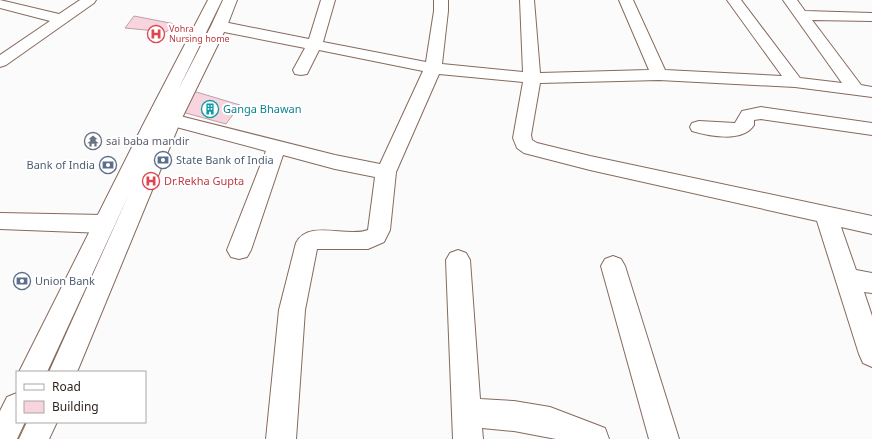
<svg xmlns="http://www.w3.org/2000/svg" width="872" height="439" font-family="'Noto Sans',sans-serif">
<rect width="100%" height="100%" fill="#fbfbfb"/>
<g fill="#f8d4df" stroke="#bf9ea8">
<path d="M134,16l41,8 -9,8 -41,-4z"/>
<path d="M193,91l47,14 -14,19 -44,-12z"/>
</g>
<g fill="none" stroke-linecap="round" stroke-linejoin="round">
<g stroke="#866a5d" stroke-width="2">
<g id="minor">
<path d="M0,0l59,14 21,-14h16l-2,3 -88,62 -6,2v-12l50,-34 -50,-13z"/>
<path d="M321,0h14l-12,42 103,20 8,-51v-11h14v11l-6,53 81,8 -3,-72h14l6,73 109,-3 -30,-70h14l32,70 117,6 -55,-76h14l59,78 42,5 -59,-83h14l8,11 67,2v8l-60,-1 49,65 11,2v10l-77,-10 -136,-7 -119,3 -9,52 1,5 5,3 53,13 282,60v18l-31,-7 15,43 16,3v20l-8,-1 8,24v51l-9,-4 -4,-9 -42,-133 -227,-51 -66,-17 -7,-5 -4,-10 10,-56 -84,-8 -43,98 -6,58 -6,12 -16,7h-51l-12,61 -9,129h-30l13,-129 17,-67c12,-24 51,-5 72,-13l7,-53 -40,-8 -52,-14 -32,95 -4,7 -8,2 -8,-2 -4,-7 39,-99 -101,-27 -2,-4 2,-4 7,-2 163,41 45,9 43,-93 -104,-21 -12,24 -6,1 -6,-1 -2,-4 12,-22 -86,-17 -5,-2 -3,-3 3,-3 5,-2 90,18z"/>
<path d="M761,107l111,16v12l-111,-16 -7,1v5c-11,18 -45,11 -62,6l-2,-4 2,-4 7,-2 36,2 7,-12z"/>
<path d="M0,213l104,2 8,3 3,6 -3,6 -8,3 -104,-4z"/>
<path d="M458,250l8,3 4,7 10,139 34,2 36,6 55,21 4,11h-53l-42,-8 -32,-3 1,11h-30l-7,-179 4,-7z"/>
<path d="M613,256l8,3 4,7 54,173h-30l-48,-173 4,-7z"/>
</g>
</g>
<g stroke="#866a5d" stroke-width="2">
<g id="tertiary">
<path d="M208,0h14l-44,90 33,-64 12,-26h14l-10,26 -46,94 -104,252h-28l80,-178 -82,178h-28l125,-249z"/>
<path d="M17,393v29h8l-8,17h-17v-28l7,-14z"/>
<path d="M27,422h30l-8,17h-30z"/>
</g>
</g>
<use href="#minor" fill="#fff" fill-rule="evenodd"/>
<use href="#tertiary" fill="#fff" fill-rule="evenodd"/>
</g>
<defs>
<g id="hospital-ring" transform="scale(0.9)"><circle r="9.5" fill="#fff" stroke="#e0444e" stroke-width="1.5"/><path d="M-5-5h3v3.5h4V-5h3V5h-3V1.5h-4V5h-3Z" fill="#e0444e"/></g>
<g id="building-ring" transform="scale(0.9)"><circle r="9.5" fill="#fff" stroke="#0f9aa8" stroke-width="1.5"/><path d="M-4-6H4V6H1V3H-1V6H-4ZM-2.5-4.3h1.7v1.8h-1.7ZM.8-4.3h1.7v1.8H.8ZM-2.5-1h1.7V.8h-1.7ZM.8-1h1.7V.8H.8Z" fill="#0f9aa8"/></g>
<g id="temple-ring" transform="scale(0.9)"><circle r="9.5" fill="#fff" stroke="#6b7280" stroke-width="1.5"/><path d="M0-6L5-2H3V0L6.5 2.5H4V6H1.5V3h-3V6H-4V2.5H-6.5L-3 0V-2H-5Z" fill="#6b7280"/></g>
<g id="bank-ring" transform="scale(0.9)"><circle r="9.5" fill="#fff" stroke="#5c6f8a" stroke-width="1.5"/><path d="M-6-4H6V4H-6ZM0-2.3a2.3 2.3 0 1 0 0 4.6a2.3 2.3 0 1 0 0-4.6Z" fill="#5c6f8a"/></g>
</defs>
<g fill-rule="evenodd">
<use href="#hospital-ring" x="156" y="34"/>
<use href="#building-ring" x="210" y="109"/>
<use href="#temple-ring" x="93" y="141"/>
<use href="#bank-ring" x="163" y="160"/>
<use href="#bank-ring" x="108" y="165"/>
<use href="#hospital-ring" x="151" y="181"/>
<use href="#bank-ring" x="22" y="281"/>
</g>
<g text-anchor="middle" stroke-width="4" stroke-linejoin="round" paint-order="stroke">
<g font-size="9" fill="#be3a42" stroke="#fff" text-anchor="start">
<text x="169" y="32">Vohra<tspan x="169" dy="10">Nursing home</tspan></text>
</g>
<g font-size="11" fill="#0d838f" stroke="#fff" text-anchor="start">
<text x="223" y="113">Ganga Bhawan</text>
</g>
<g font-size="11" fill="#5b616d" stroke="#fff" text-anchor="start">
<text x="106" y="145">sai baba mandir</text>
</g>
<g font-size="11" fill="#4e5e75" stroke="#fff" text-anchor="start">
<text x="176" y="164">State Bank of India</text>
<text x="95" y="169" text-anchor="end">Bank of India</text>
<text x="35" y="285">Union Bank</text>
</g>
<g font-size="11" fill="#be3a42" stroke="#fff" text-anchor="start">
<text x="164" y="185">Dr.Rekha Gupta</text>
</g>
</g>
<rect x="16" y="371" width="130" height="52" fill="#ffffff" stroke="#aca7a5"/>
<rect x="24" y="384" width="20" height="6" fill="#ffffff" stroke="#aca7a5"/>
<text x="52" y="391" font-size="12" fill="#30241f">Road</text>
<rect x="24" y="401" width="20" height="12" fill="#f8d4df" stroke="#aca7a5"/>
<text x="52" y="411" font-size="12" fill="#30241f">Building</text>
</svg>
